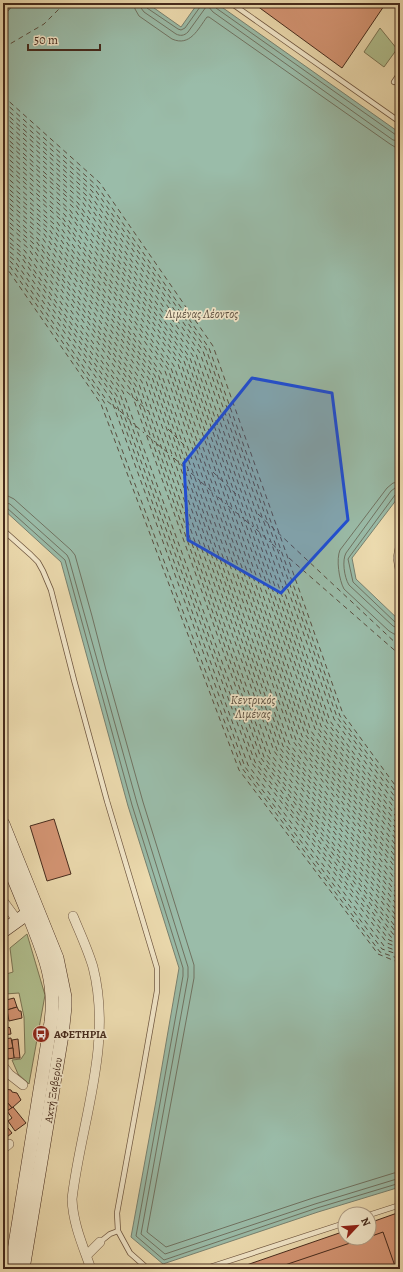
<svg xmlns="http://www.w3.org/2000/svg" width="403" height="1272" font-family="Alegreya,serif">
<rect width="100%" height="100%" fill="#eeddb1"/>
<filter id="stains"><feTurbulence type="fractalNoise" baseFrequency=".005" numOctaves="4"/><feColorMatrix values="0 0 0 0 .2 0 0 0 0 .09 0 0 0 0 .02 0 0 0 .5 -.17"/></filter>
<radialGradient id="worn" r=".72"><stop offset=".6" stop-color="#630" stop-opacity="0"/><stop offset="1" stop-color="#630" stop-opacity=".3"/></radialGradient>
<g fill="#b2c291" stroke="#7c7656">
<path d="M380,28l17,21 -13,18 -20,-15z"/>
<path d="M27,934l18,61 -16,89 -11,-10 -6,-14 9,-1 4,-6 -1,-36 -5,-24 -14,1 -2,-19 10,-3 -3,-24z"/>
</g>
<path fill="#9abca9" stroke="#788271" d="M3,3h144l34,24 17,-24h18l184,130v362l-48,63 4,21 44,42v566l-82,25 -155,52 -32,-27 25,-136 23,-133 -51,-162 -67,-244 -58,-53z"/>
<g fill="none" stroke-linecap="round" stroke-linejoin="round">
<g stroke="#707362" stroke-width="1">
<path d="M134,3l1,6 4,7 33,23c18,8 26,-10 35,-22h2l181,127 5,3h5"/>
<path d="M140,3l1,5 3,4 32,22c4,2 8,2 12,-2l18,-25 2,-1 5,6 180,128 7,1"/>
<path d="M145,3l2,5 31,21 3,1 4,-2 15,-21 1,-4"/>
<path d="M214,3l2,5 180,127 4,1"/>
<path d="M400,482l-7,1 -6,5 -47,62c-4,9 -1,30 4,39l45,42 5,3 6,1"/>
<path d="M400,488h-5l-4,3 -45,62c-4,7 -2,24 3,32l44,41 7,3"/>
<path d="M400,493l-5,2 -45,61 -2,3 5,23 43,41 4,1"/>
<path d="M3,496h5l6,3 57,51 4,5 17,61 14,54 37,132 51,163v13l-47,254 19,15 147,-49 81,-25 6,-1"/>
<path d="M3,502l7,2 57,51 2,4 68,244 51,164v10l-47,257 24,20 150,-50 85,-26"/>
<path d="M3,507l4,1 58,52 67,245 51,163v8l-47,260 28,24 153,-52 83,-25"/>
</g>
<g stroke="#5a4e3f" stroke-width="1" stroke-dasharray="5 4" stroke-linecap="butt">
<path d="M3,18l11,-15"/>
<path d="M3,48l41,-24 21,-21"/>
<path d="M3,96l97,87 113,163 130,368 57,78"/>
<path d="M3,101l94,85 112,162 131,368 60,82"/>
<path d="M3,106l91,82 112,161 131,368 63,87"/>
<path d="M3,111l89,80 111,160 131,368 66,91"/>
<path d="M3,115l86,78 111,160 130,368 70,95"/>
<path d="M3,120l83,75 110,159 131,368 73,100"/>
<path d="M3,125l81,73 109,158 131,368 76,104"/>
<path d="M3,130l78,70 109,158 131,368 79,108"/>
<path d="M3,135l75,68 109,156 131,369 82,111"/>
<path d="M3,139l73,66 108,156 131,368 85,116"/>
<path d="M3,144l70,63 108,156 130,368 89,120"/>
<path d="M3,149l67,61 108,154 130,369 92,124"/>
<path d="M3,154l65,58 106,154 131,368 95,129"/>
<path d="M3,159l62,56 106,153 131,368 98,133"/>
<path d="M3,163l59,54 106,152 131,369 101,136"/>
<path d="M3,168l57,51 105,152 131,369 104,140"/>
<path d="M3,174l54,48 104,151 132,368 107,145"/>
<path d="M3,179l51,45 104,150 131,369 111,149"/>
<path d="M3,184l49,43 103,149 131,369 114,153"/>
<path d="M3,188l46,41 103,148 131,369 117,157"/>
<path d="M3,193l43,38 103,148 131,369 120,161"/>
<path d="M3,198l41,36 102,147 131,369 123,165"/>
<path d="M3,202l38,34 101,146 132,369 126,170"/>
<path d="M3,207l35,32 101,145 131,369 130,173"/>
<path d="M3,212l33,29 100,145 131,369 130,174 3,1"/>
<path d="M3,217l30,26 100,144 131,370 131,174 5,2"/>
<path d="M3,221l28,25 99,143 131,369 132,176 7,3"/>
<path d="M3,227l25,21 98,143 22,20"/>
<path d="M3,232l22,19 98,141 135,368 133,177 9,4"/>
<path d="M3,237l19,16 98,141 135,368 134,178 11,4"/>
<path d="M3,241l17,14 97,141 135,367 135,180 13,5"/>
<path d="M3,246l14,12 97,139 134,368 136,181 16,6"/>
<path d="M3,251l11,9 97,139 134,368 137,182 18,6"/>
<path d="M3,255l9,8 95,138 10,8"/>
<path d="M3,260l6,5 95,137 138,366 138,184 20,7"/>
<path d="M3,265l3,2 95,137 138,366 139,184 22,9"/>
<path d="M120,411l14,13"/>
<path d="M136,426l8,7"/>
<path d="M168,429l19,19"/>
<path d="M147,435l8,7"/>
<path d="M157,444l15,12"/>
<path d="M174,458l14,13"/>
<path d="M213,472l25,24"/>
<path d="M191,473l8,7"/>
<path d="M201,482l14,12"/>
<path d="M218,497l8,7"/>
<path d="M228,506l15,12"/>
<path d="M258,514l142,133"/>
<path d="M245,520l8,7"/>
<path d="M256,529l14,13"/>
<path d="M272,544l8,7"/>
<path d="M289,558l111,97"/>
</g>
</g>
<g fill="#d69675" stroke="#452a1c">
<path d="M253,3h133l-44,65z"/>
<path d="M54,819l17,55 -24,7 -17,-55z"/>
<path d="M14,998l3,9 -10,3 -1,-10z"/>
<path d="M17,1007l2,4h2l1,7 -13,3 -2,-11z"/>
<path d="M9,1027l1,1 1,6 -7,1 -1,-4z"/>
<path d="M11,1038l2,10 -7,1 1,-1 -2,-1 -1,-8z"/>
<path d="M18,1039l2,19h-6l-2,-18z"/>
<path d="M13,1048l1,10 -6,1 -2,-10z"/>
<path d="M5,1089l6,1 1,2 5,1 4,7 -9,8 -9,-11v-3l2,-1 -1,-3z"/>
<path d="M3,1097l9,11 -9,6z"/>
<path d="M13,1107l13,16 -11,8 -7,-10 4,-3 -5,-7z"/>
<path d="M8,1128l4,5 -9,7v-8z"/>
<path d="M400,1212v57h-165l110,-38v7h24v-15z"/>
<path d="M383,1232l13,37h-123l92,-31h4v-1z"/>
</g>
<g fill="none" stroke-linecap="round" stroke-linejoin="round">
<g stroke="#6f5741" stroke-width="6">
<g id="lane">
<path d="M231,3l169,119"/>
<path d="M394,82l6,-9"/>
<path d="M3,530l28,25 7,7 5,9 8,19 23,90 33,121 50,167v23l-15,85 -25,137 1,18 12,22 18,16"/>
<path d="M369,1215l31,-10"/>
<path d="M100,1242l10,-8 8,-3"/>
<path d="M204,1269l141,-46"/>
</g>
</g>
<g stroke="#6f5741" stroke-width="10">
<g id="street">
<path d="M400,548l-2,10 2,11"/>
<path d="M3,901l14,19"/>
<path d="M73,916c7,17 15,34 20,51 20,78 -12,155 -21,232 1,25 11,47 19,70"/>
<path d="M3,1066l6,8 14,11"/>
<path d="M3,1149l6,-5"/>
<path d="M87,1255l13,-13"/>
</g>
</g>
<g stroke="#452a1c" stroke-width="14">
<g id="secondary">
<path d="M3,824l54,134 8,39v10l-3,28 -39,234"/>
<path d="M3,852c9,23 19,46 28,69 14,35 25,62 20,101l-40,247"/>
<path d="M3,931l25,-18 7,-4"/>
</g>
</g>
<use href="#lane" stroke="#f4e9cc" stroke-width="4.5"/>
<use href="#street" stroke="#f4e9cc" stroke-width="9"/>
<use href="#secondary" stroke="#f4e9cc" stroke-width="13"/>
</g>
<path fill="#1d4ed8" fill-opacity="0.2" stroke="#1d4ed8" stroke-width="3" stroke-linejoin="round" d="M252,378l80,15 16,127 -67,73 -93,-53 -4,-77z"/>
<defs>
<g id="bus-disc" transform="scale(0.9)"><circle r="9.5" fill="#8f2418" stroke="#f4e9cc"/><path d="M-5-6H5V4H4V6H2V4H-2V6H-4V4H-5ZM-3.5-4V0h7V-4ZM-3.5 1.2v1.5H-2V1.2ZM2 1.2v1.5H3.5V1.2Z" fill="#fff"/></g>
</defs>
<g fill-rule="evenodd">
<use href="#bus-disc" x="41" y="1034"/>
</g>
<g text-anchor="middle" stroke-width="3.5" stroke-linejoin="round" paint-order="stroke">
<g font-size="11" font-weight="bold" fill="#452a1c" stroke="#f4e9cc" text-anchor="start">
<text x="54" y="1038">ΑΦΕΤΗΡΙΑ</text>
</g>
<g font-size="11" fill="#452a1c" stroke="#f4e9cc">
<text transform="translate(53 1090) rotate(-81)" y="4">Ακτή Ξαβερίου</text>
</g>
<g font-size="12" font-style="italic" fill="#5a4e3f" stroke="#f4e9cc">
<text x="202" y="318">Λιμένας Λέοντος</text>
<text x="253" y="704">Κεντρικός<tspan x="253" dy="14">Λιμένας</tspan></text>
</g>
</g>
<rect width="403" height="1272" fill="none" stroke="#eeddb1" stroke-width="16"/>
<rect x="4" y="4" width="395" height="1264" fill="none" stroke="#452a1c" stroke-width="2"/>
<rect x="8" y="8" width="387" height="1256" fill="none" stroke="#452a1c"/>
<g transform="translate(357 1226) rotate(64)"><circle r="19" fill="#f4e9cc" stroke="#ae9d86"/>
<path d="M0-3L7 15L0 10L-7 15Z" fill="#8f2418"/>
<text y="-6" font-size="11" font-weight="bold" text-anchor="middle" fill="#452a1c">N</text>
</g>
<path d="M28 44v6h72v-6" fill="none" stroke="#452a1c" stroke-width="2"/>
<text x="34" y="44" font-size="12" fill="#452a1c" stroke="#f4e9cc" stroke-width="3" paint-order="stroke">50 m</text>
<rect width="100%" height="100%" filter="url(#stains)"/>
<rect width="100%" height="100%" fill="url(#worn)"/>
</svg>
